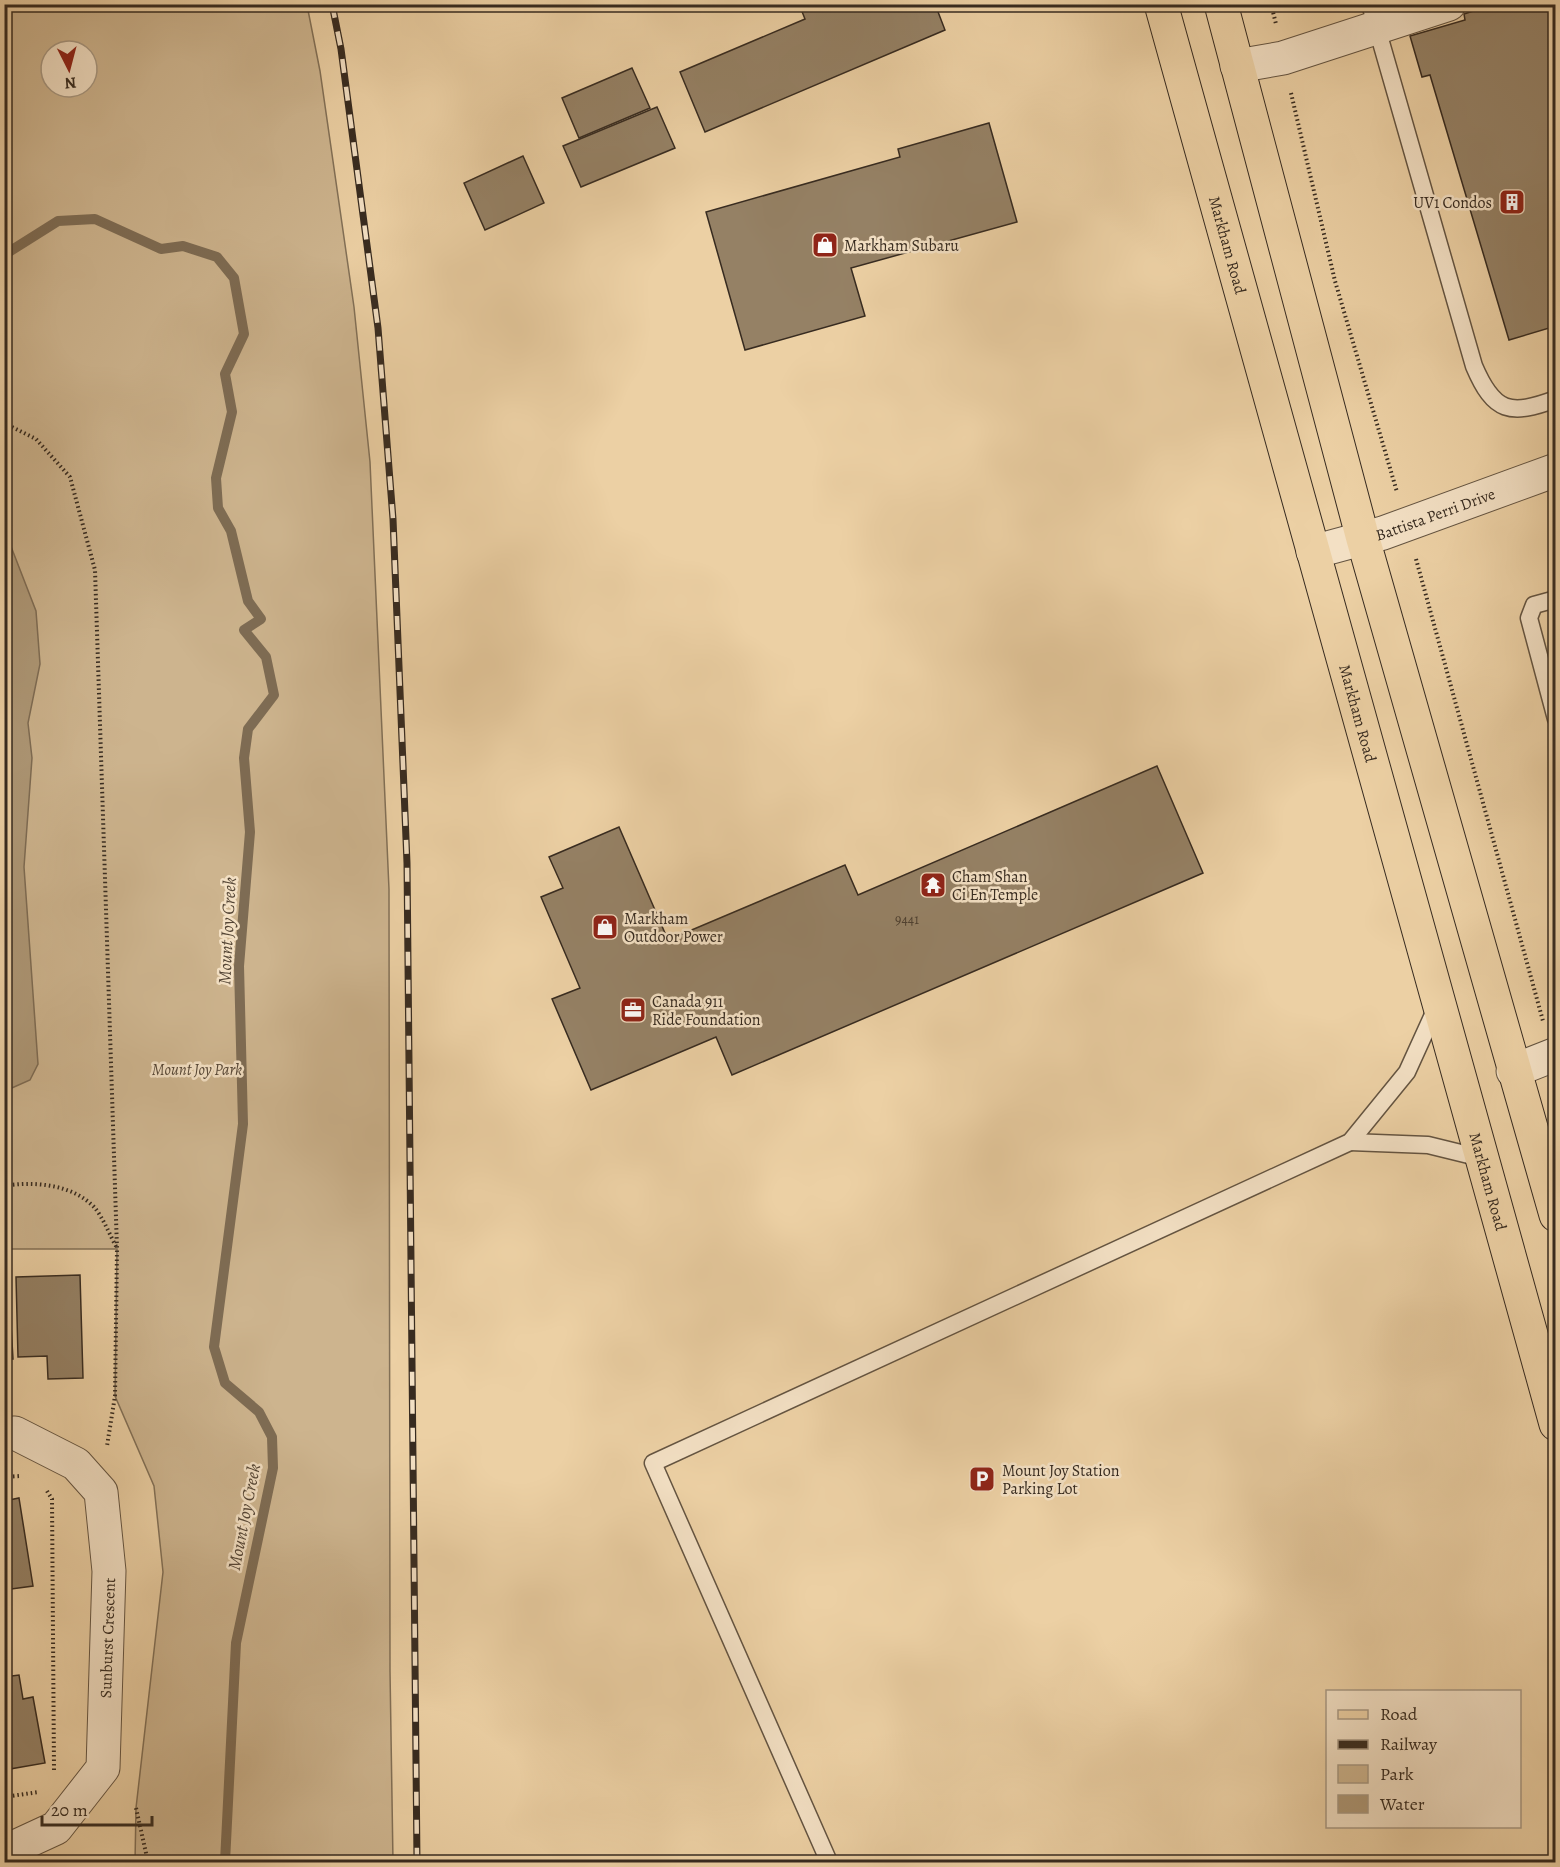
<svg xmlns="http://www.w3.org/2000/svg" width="1560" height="1867" font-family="Alegreya,serif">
<rect width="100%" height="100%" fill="#ecd0a4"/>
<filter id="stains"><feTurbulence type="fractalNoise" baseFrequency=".00333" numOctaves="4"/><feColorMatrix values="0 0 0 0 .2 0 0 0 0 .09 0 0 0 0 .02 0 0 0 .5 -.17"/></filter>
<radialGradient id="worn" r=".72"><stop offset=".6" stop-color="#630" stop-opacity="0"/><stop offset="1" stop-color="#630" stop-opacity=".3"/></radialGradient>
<path fill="#cdb48e" stroke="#827057" stroke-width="1.5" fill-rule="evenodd" d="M4,5h303l13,66 34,236 16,155 19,427 1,782 3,191h-258l1,-54 27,-236 -9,-86 -39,-90 2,-147h-112zM51,51h36v36h-36z"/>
<path fill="#ae9877" stroke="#7e6c54" stroke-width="1.5" d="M5,531l31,80 4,53 -12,59 4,35 -8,109 14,197 -8,16 -25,11z"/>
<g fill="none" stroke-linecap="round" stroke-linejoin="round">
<path stroke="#7e6c54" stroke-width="10" d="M4,255l54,-34 37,-2 66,30 22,-3 34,11 17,21 10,56 -19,40 7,38 -16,66 2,30 13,23 17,70 13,18 -17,11 22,27 8,38 -26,34 -4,29 6,74 -11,134 4,158 -29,223 11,36 34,29 13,25 1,31 -37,175 -11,219"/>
</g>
<g fill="#958165" stroke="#372b20" stroke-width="1.5">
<path d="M799,4h136l10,26 -240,102 -25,-60 125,-53z"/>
<path d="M1495,4h13l2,6 17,-6h29v322l-47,14 -79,-265 -8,2 -12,-41 55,-16 -1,-6z"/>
<path d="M632,68l18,40 -71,30 -17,-40z"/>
<path d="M657,107l18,41 -94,39 -18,-41z"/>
<path d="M989,123l28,99 -166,46 14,48 -120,34 -39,-138 194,-55 -2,-8z"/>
<path d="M523,156l21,47 -59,27 -21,-47z"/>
<path d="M1157,766l46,107 -471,202 -16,-38 -125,53 -39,-91 28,-11 -39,-91 22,-9 -14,-31 70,-30 49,113 177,-75 13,30z"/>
<path d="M4,1275h4l5,84h-9z"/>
<path d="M80,1275l3,103 -35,1 -1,-23 -29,1 -2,-80z"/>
<path d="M19,1498l14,88 -29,4v-89z"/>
<path d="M19,1675l4,24 10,-2 12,66 -41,7v-93z"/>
</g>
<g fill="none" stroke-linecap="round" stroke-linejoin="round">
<g stroke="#645441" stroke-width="19">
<g id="lane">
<path d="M1370,4l104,362c20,47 36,50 82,33"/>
<path d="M1556,599l-22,6 -5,13 27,101"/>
<path d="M1350,1142l78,3 53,13"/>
<path d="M829,1862l-176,-399 697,-321 57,-70 30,-66"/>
</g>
</g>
<g stroke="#645441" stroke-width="35">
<g id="street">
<path d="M1237,66l46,-8 166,-54"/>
<path id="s1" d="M1313,552l70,-19 173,-63"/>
<path d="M1513,1071l43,-17"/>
<path d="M4,1434l11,-1 61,31 25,28 8,79 -6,197 -47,60 -52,24"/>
</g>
</g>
<g stroke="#372b20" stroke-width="35">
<g id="primary">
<path id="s2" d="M1161,4l395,1420"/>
<path d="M1221,4l142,535 193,676"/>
</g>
</g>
<g stroke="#372b20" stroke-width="4" stroke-dasharray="1.5 3" stroke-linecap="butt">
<path d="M1271,4l5,20"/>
<path d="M1291,93l44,188 62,211"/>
<path d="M4,423l32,16 34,38 25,93 22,679 -2,147 -8,50"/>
<path d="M1416,559l127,462"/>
<path d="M4,1186c29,-5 68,-2 90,21 9,10 16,29 23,41"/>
<path d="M4,1477l16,-1"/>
<path d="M47,1491l5,8 2,271"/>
<path d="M4,1797l35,-5"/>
<path d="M136,1808l12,54"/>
</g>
<use href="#lane" stroke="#f3e0c4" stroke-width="16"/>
<use href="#street" stroke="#f3e0c4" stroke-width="33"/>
<use href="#primary" stroke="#ecd0a4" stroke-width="33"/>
<g stroke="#372b20" stroke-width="7">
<path id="rail" d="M332,4l9,45 37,279 15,191 14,344 10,999"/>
</g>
<use href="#rail" stroke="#f3e0c4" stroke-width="4.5" stroke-dasharray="14" stroke-linecap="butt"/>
</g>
<defs>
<g id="building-square" transform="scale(1.35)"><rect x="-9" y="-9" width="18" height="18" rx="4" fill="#8f2418" stroke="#f3e0c4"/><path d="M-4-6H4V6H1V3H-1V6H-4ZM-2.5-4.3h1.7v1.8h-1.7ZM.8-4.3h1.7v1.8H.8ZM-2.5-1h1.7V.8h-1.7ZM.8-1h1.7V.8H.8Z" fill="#fff"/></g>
<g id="shop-square" transform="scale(1.35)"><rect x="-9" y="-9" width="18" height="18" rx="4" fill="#8f2418" stroke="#f3e0c4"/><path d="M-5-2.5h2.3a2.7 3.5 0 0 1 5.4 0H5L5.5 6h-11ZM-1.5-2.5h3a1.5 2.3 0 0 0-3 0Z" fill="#fff"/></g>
<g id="temple-square" transform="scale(1.35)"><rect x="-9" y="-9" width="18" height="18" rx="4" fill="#8f2418" stroke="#f3e0c4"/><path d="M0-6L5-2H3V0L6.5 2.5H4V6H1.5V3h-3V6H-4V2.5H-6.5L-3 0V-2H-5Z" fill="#fff"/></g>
<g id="office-square" transform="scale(1.35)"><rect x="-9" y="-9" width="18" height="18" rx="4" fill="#8f2418" stroke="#f3e0c4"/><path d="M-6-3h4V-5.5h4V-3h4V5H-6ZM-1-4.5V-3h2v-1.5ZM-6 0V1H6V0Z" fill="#fff"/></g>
<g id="parking-square" transform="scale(1.35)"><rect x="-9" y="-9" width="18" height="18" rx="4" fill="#8f2418" stroke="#f3e0c4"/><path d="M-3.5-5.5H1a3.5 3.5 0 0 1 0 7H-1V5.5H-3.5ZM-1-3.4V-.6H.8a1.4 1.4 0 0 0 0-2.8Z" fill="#fff"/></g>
</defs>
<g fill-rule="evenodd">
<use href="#building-square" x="1512" y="202"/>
<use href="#shop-square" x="825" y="245"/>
<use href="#temple-square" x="933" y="885"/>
<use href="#shop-square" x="605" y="927"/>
<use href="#office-square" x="633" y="1010"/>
<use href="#parking-square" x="982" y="1479"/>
</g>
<g text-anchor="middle" stroke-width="5" stroke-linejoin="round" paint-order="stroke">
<g font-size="14" fill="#4e4031">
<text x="907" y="924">9441</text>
</g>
<g font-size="16" fill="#372b20" stroke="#f3e0c4" text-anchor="start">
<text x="1492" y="208" text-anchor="end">UV1 Condos</text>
<text x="844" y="251">Markham Subaru</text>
<text x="952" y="882">Cham Shan<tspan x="952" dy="18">Ci En Temple</tspan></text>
<text x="624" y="924">Markham<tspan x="624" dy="18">Outdoor Power</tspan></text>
<text x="652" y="1007">Canada 911<tspan x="652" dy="18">Ride Foundation</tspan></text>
<text x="1002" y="1476">Mount Joy Station<tspan x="1002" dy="18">Parking Lot</tspan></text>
</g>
<g font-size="16" fill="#372b20" stroke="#f3e0c4">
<text dy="6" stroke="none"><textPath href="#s2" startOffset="250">Markham Road</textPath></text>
<text dy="6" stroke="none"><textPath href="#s1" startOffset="128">Battista Perri Drive</textPath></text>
<text dy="6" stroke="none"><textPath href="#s2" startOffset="736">Markham Road</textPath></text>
<text dy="6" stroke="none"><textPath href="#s2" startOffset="1222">Markham Road</textPath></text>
<text transform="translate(107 1638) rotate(-88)" y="6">Sunburst Crescent</text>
</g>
<g font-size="16" font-style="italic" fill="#554636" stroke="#f3e0c4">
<text x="197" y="1075">Mount Joy Park</text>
</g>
<g font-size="18" font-style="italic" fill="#554636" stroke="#f3e0c4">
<text transform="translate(227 931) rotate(-87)" y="6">Mount Joy Creek</text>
<text transform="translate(244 1517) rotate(-79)" y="6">Mount Joy Creek</text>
</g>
</g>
<rect width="1560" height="1867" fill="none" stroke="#ecd0a4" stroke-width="24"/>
<rect x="6" y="6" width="1548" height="1855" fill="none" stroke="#372b20" stroke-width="3"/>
<rect x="12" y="12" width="1536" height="1843" fill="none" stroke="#372b20" stroke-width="1.5"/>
<rect x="1326" y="1690" width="195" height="138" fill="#f3e0c4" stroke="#a89882" stroke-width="1.5"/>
<rect x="1338" y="1710" width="30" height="9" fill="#ecd0a4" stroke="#a89882" stroke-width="1.5"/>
<text x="1380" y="1720" font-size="18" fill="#372b20">Road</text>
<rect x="1338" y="1740" width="30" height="9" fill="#372b20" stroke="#a89882" stroke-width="1.5"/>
<text x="1380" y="1750" font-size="18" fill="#372b20">Railway</text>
<rect x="1338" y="1765" width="30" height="18" fill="#cdb48e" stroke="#a89882" stroke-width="1.5"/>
<text x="1380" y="1780" font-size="18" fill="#372b20">Park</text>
<rect x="1338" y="1795" width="30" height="18" fill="#ae9877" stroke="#a89882" stroke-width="1.5"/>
<text x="1380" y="1810" font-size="18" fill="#372b20">Water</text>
<g transform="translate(69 69) rotate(174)"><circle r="28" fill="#f3e0c4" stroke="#a89882" stroke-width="1.5"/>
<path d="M0-4.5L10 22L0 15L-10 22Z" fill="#8f2418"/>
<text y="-9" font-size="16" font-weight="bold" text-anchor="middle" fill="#372b20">N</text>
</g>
<path d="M42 1816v9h110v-9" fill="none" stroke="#372b20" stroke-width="3"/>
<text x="51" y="1816" font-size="18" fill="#372b20" stroke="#f3e0c4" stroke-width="4.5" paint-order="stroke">20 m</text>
<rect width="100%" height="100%" filter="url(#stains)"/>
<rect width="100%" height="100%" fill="url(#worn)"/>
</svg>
